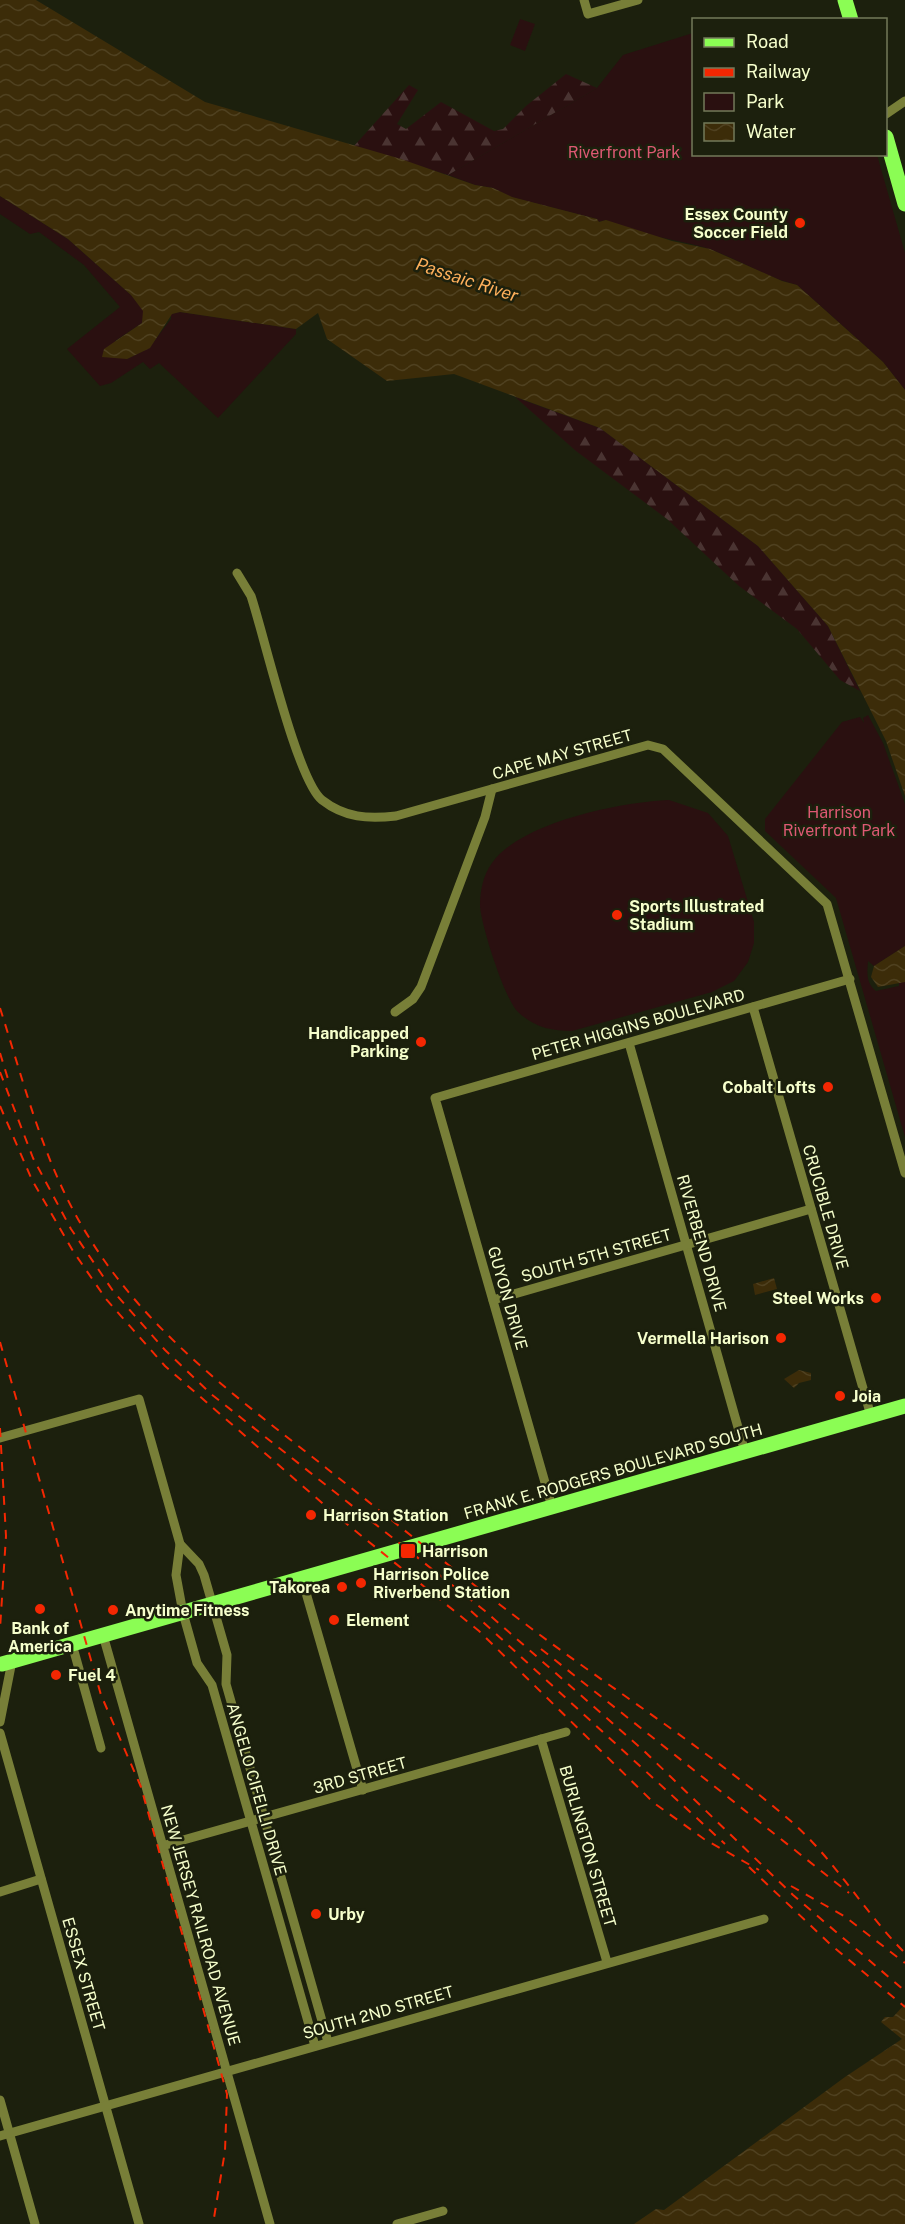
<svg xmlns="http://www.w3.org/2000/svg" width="905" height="2224" font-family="'Public Sans',sans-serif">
<defs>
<pattern id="forest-firs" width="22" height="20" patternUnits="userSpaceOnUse" patternTransform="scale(1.5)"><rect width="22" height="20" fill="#2a1010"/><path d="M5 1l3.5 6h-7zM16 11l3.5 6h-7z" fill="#4a3432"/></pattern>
<pattern id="water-waves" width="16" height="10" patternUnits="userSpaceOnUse" patternTransform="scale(1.5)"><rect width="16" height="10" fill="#3c2c09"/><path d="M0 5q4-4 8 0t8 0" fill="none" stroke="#4f4120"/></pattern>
</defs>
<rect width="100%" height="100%" fill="#1c200d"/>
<g fill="#2a1010">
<path d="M520,19l15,5 -10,27 -15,-6z"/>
<path d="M693,33l1,121 183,1 28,98v137l-22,-28 -86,-77c-29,-7 -56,-24 -85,-35 -34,-12 -74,-13 -106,-30l-8,2 -1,-3 -86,-22 -18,-9 -18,-3 -27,-10 149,-87 26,-33z"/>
<path d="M0,196l68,43 63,56 13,16 -2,12 -27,18 12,18 22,-11 22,-29v-5l9,-2 116,17v5l-78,84 -59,-55 -9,6 -7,-7 -32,21 -11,3 -33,-37 53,-42 -36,-42 -45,-33 -9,2 -30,-20z"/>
<path d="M868,715l15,28 22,61v142l-31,20 -6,-5c-1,13 -2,22 8,30l23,-5v-5l6,1v155l-69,-239 -71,-67v-12l77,-97 18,-5 4,6 -1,-5z"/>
<path d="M669,800l39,13 20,23 26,86v21l-6,19 -14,19 -22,11 -140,39c-21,0 -38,-4 -54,-19 -13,-12 -37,-87 -38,-106 0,-15 3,-31 12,-43 29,-41 129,-61 177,-63z"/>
</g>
<g fill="url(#forest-firs)">
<path d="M566,74l31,14 -149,87 -94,-29 55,-61 9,5 -21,34 9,5 35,-27 53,29 9,-2 23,-23z"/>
<path d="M515,397l85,31 158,118 70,80 32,65 -20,-11 -43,-51 -58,-43 -72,-67 -91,-68z"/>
</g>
<g fill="url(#water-waves)">
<path d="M0,0h36l169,102 196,57 74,26 18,3 19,9 85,22 2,3 7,-2 66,21 38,8 72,32 15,4 86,77 22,28v406l-19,-55 -58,-115 -70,-80 -158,-118 -146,-54 -67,7 -60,-42 -9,-26 -22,16 -116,-17 -8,2 -22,34 -23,11 -25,-2 2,-8 38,-26 1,-12 -12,-16 -63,-56 -68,-43z"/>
<path d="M905,946v36l-27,5 -7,-10 3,-11z"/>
<path d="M774,1278l3,11 -22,6 -2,-11z"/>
<path d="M799,1370l12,3v7l-12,3 -5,5 -10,-9z"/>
<path d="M905,2004v220h-271l22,-15 8,1 181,-133 57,-38 -21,-17 4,-5h8z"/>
</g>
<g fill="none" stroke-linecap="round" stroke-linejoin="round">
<g stroke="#787f38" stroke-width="9">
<path d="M584,0l4,14 50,-14"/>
<path d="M886,114l19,-13"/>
<path d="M237,573l14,23c13,39 46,184 71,204 23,18 46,19 74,16l252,-71 15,4 164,155 78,269"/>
<path d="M753,1007l118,409"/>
<path d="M395,1012l18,-13 8,-12 64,-170 7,-28"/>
<path d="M629,1043l116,409"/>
<path d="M493,1300l318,-91"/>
<path d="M0,1438l139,-39 41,145 -4,31 7,38 14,50 15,22 103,361"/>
<path d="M552,1507l-117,-409 415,-119"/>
<path d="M180,1544l19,20 5,11 23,80 -1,29 102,358"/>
<path d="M302,1579l61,211"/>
<path d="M103,1635l167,589"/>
<path d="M72,1644l29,104"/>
<path d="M0,1722l12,-61"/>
<path d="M0,1733l139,491"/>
<path d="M541,1739l66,223"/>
<path d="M162,1846l404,-114"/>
<path d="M0,1892l41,-13"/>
<path d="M0,2100l35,124"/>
<path d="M0,2136l764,-217"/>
<path d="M397,2224l46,-13"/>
</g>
<g stroke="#8bfd54" stroke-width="15">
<path d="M845,0l6,20"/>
<path d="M886,137l19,67"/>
<path d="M2,1664l903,-258"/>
</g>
<g stroke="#f42702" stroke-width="2" stroke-dasharray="9 8" stroke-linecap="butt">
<path d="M0,1008c25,78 45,161 90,231 58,93 145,157 230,224 70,56 140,112 212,166 84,63 174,120 254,188 47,39 76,93 119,136"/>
<path d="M0,1053l8,26"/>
<path d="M0,1072l33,86 38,71 42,62 52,59 46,44 274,217 158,139 150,145 112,96"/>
<path d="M0,1106l32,74 41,71 33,48 59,67 172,150 142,115 175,172 50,36 55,31"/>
<path d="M0,1342l101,353 40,92 86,307 -2,57 -12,73"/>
<path d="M0,1428l6,108 -6,93"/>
<path d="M471,1611l254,233"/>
<path d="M541,1649l308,244"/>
<path d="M749,1867l81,77 75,63"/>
<path d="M791,1886l53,30 61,47"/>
</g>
</g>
<g fill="#f42702" stroke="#1c200d" stroke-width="2">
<circle cx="800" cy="223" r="6"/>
<circle cx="617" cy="915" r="6"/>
<circle cx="421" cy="1042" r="6"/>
<circle cx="828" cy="1087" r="6"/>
<circle cx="876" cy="1298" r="6"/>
<circle cx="781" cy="1338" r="6"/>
<circle cx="840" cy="1396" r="6"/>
<circle cx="311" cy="1515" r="6"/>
<rect x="400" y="1543" width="16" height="16" rx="3"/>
<circle cx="361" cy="1583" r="6"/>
<circle cx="342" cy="1587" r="6"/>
<circle cx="40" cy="1609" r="6"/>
<circle cx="113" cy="1610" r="6"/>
<circle cx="334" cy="1620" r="6"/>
<circle cx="56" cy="1675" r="6"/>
<circle cx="316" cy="1914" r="6"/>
</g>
<g text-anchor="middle" stroke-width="5" stroke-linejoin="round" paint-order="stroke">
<g font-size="16" fill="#dd5974" stroke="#1c200d">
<text x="624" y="158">Riverfront Park</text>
<text x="839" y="818">Harrison<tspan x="839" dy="18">Riverfront Park</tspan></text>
</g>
<g font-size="16" font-weight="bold" fill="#f6ffcc" stroke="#1c200d" text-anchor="start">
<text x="788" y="220" text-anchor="end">Essex County<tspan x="788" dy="18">Soccer Field</tspan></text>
<text x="629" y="912">Sports Illustrated<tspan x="629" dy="18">Stadium</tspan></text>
<text x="409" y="1039" text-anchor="end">Handicapped<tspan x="409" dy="18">Parking</tspan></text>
<text x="816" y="1093" text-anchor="end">Cobalt Lofts</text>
<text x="864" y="1304" text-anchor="end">Steel Works</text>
<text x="769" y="1344" text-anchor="end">Vermella Harison</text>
<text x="852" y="1402">Joia</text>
<text x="323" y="1521">Harrison Station</text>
<text x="422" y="1557">Harrison</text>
<text x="373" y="1580">Harrison Police<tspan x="373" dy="18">Riverbend Station</tspan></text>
<text x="330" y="1593" text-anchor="end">Takorea</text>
<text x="125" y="1616">Anytime Fitness</text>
<text x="346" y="1626">Element</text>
<text x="40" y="1634" text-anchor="middle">Bank of<tspan x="40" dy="18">America</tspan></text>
<text x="68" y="1681">Fuel 4</text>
<text x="328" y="1920">Urby</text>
</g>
<g font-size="16" fill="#f6ffcc" stroke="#1c200d">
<text transform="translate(562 754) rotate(-16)" y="6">CAPE MAY STREET</text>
<text transform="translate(638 1024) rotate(-16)" y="6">PETER HIGGINS BOULEVARD</text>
<text transform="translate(826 1207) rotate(74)" y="6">CRUCIBLE DRIVE</text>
<text transform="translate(702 1243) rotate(74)" y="6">RIVERBEND DRIVE</text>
<text transform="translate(596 1255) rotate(-16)" y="6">SOUTH 5TH STREET</text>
<text transform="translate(508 1298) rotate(74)" y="6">GUYON DRIVE</text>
<text transform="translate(613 1471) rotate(-16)" y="6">FRANK E. RODGERS BOULEVARD SOUTH</text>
<text transform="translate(360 1775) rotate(-16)" y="6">3RD STREET</text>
<text transform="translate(257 1789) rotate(74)" y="6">ANGELO CIFELLI DRIVE</text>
<text transform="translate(588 1846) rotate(74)" y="6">BURLINGTON STREET</text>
<text transform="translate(201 1925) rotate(74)" y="6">NEW JERSEY RAILROAD AVENUE</text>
<text transform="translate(84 1974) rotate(74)" y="6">ESSEX STREET</text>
<text transform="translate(378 2012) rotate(-16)" y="6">SOUTH 2ND STREET</text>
</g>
<g font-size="18" font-style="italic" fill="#fdaf5b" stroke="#1c200d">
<text transform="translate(467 280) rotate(18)" y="6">Passaic River</text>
</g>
</g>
<rect x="692" y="18" width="195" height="138" fill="#1c200d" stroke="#737959" stroke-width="1.5"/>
<rect x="704" y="38" width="30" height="9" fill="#8bfd54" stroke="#737959" stroke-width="1.5"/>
<text x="746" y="48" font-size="18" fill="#f6ffcc">Road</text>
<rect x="704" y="68" width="30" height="9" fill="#f42702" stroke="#737959" stroke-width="1.5"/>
<text x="746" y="78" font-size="18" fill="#f6ffcc">Railway</text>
<rect x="704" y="93" width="30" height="18" fill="#2a1010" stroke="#737959" stroke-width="1.5"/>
<text x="746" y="108" font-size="18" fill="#f6ffcc">Park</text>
<rect x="704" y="123" width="30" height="18" fill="url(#water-waves)" stroke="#737959" stroke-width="1.5"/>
<text x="746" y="138" font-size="18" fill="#f6ffcc">Water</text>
</svg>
